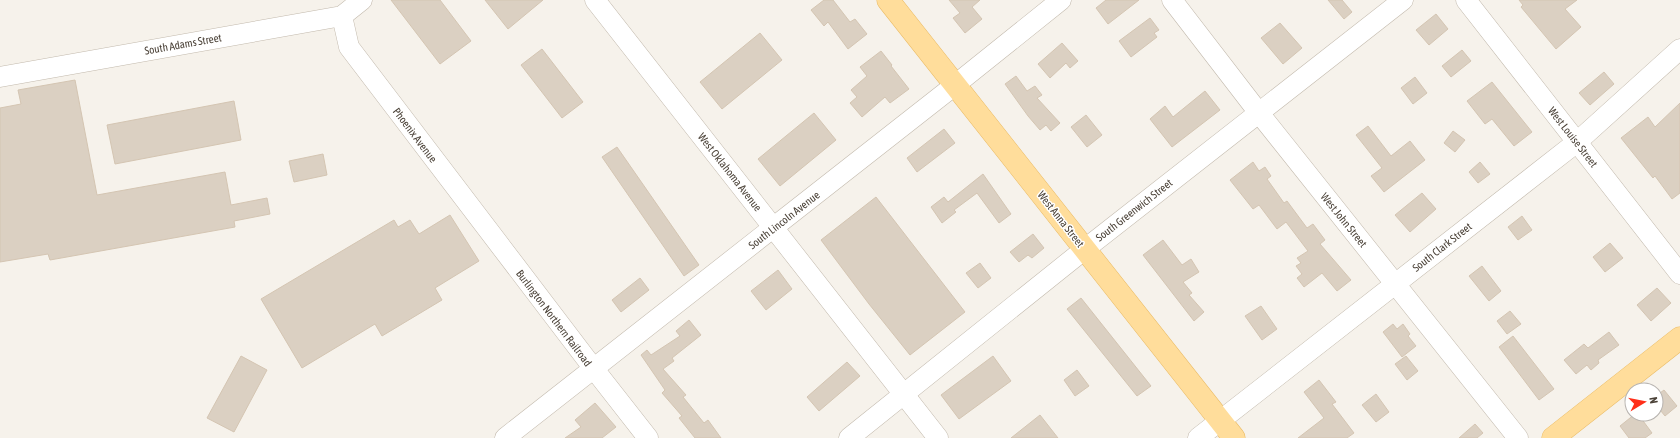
<svg xmlns="http://www.w3.org/2000/svg" width="1680" height="438" font-family="'Asap Condensed',sans-serif">
<rect width="100%" height="100%" fill="#f6f2eb"/>
<g fill="#dbd0c2" stroke="#d4c5b2">
<path d="M391,0h49l31,41 -31,23z"/>
<path d="M485,0h58l-35,29z"/>
<path d="M824,0h9l17,22 5,-3 12,15 -19,15 -20,-27 -4,4 -13,-16z"/>
<path d="M949,0h31l-8,7 10,12 -17,14 -12,-15 7,-5z"/>
<path d="M1106,0h33l-31,24 -12,-16z"/>
<path d="M1328,0h14l10,12 -8,7z"/>
<path d="M1519,0h58l-12,9 16,18 -25,22 -35,-42 2,-2z"/>
<path d="M1436,14l12,15 -19,16 -13,-15z"/>
<path d="M1150,18l9,12 -5,3 3,4 -26,20 -12,-16z"/>
<path d="M1280,23l22,25 -19,16 -22,-26z"/>
<path d="M760,33l22,27 -60,49 -22,-27z"/>
<path d="M1062,43l16,18 -8,7 -4,-5 -16,15 -12,-14z"/>
<path d="M542,49l41,53 -21,16 -41,-53z"/>
<path d="M1462,50l9,11 -20,16 -9,-11z"/>
<path d="M881,51l11,14 -1,1 18,23 -19,14 -5,-6 -23,20 -12,-14 7,-6 -6,-7 16,-14 -7,-9z"/>
<path d="M1604,72l10,12 -24,21 -11,-12z"/>
<path d="M1016,76l11,15 8,-5 7,9 -5,3 23,25 -9,8 -5,-6 -6,5 -12,-14 -23,-32z"/>
<path d="M1415,77l12,16 -14,11 -12,-16z"/>
<path d="M75,80l22,115 128,-23 6,33 36,-7 3,16 -36,7 1,6 -185,33 -2,-6 -48,8v-154l21,-4 -3,-14z"/>
<path d="M1492,82l40,50 -18,14 -22,-27 -7,5 -18,-23z"/>
<path d="M1205,91l15,19 -48,37 -22,-28 15,-13 8,11z"/>
<path d="M234,101l7,39 -126,24 -8,-39z"/>
<path d="M1680,103v90l-8,6 -17,-23 -2,2 -32,-40 27,-21 7,10z"/>
<path d="M814,113l22,27 -56,46 -22,-27z"/>
<path d="M1086,115l16,20 -15,12 -16,-20z"/>
<path d="M1368,126l23,30 19,-15 15,19 -41,32 -13,-16 11,-8 -26,-33z"/>
<path d="M944,129l11,14 -38,29 -10,-14z"/>
<path d="M1453,131l12,9 -10,12 -11,-9z"/>
<path d="M617,147l82,118 -15,11 -82,-119z"/>
<path d="M323,154l4,21 -33,7 -5,-21z"/>
<path d="M1253,162l6,9 6,-4 6,9 -4,3 17,24 3,-2 20,27 6,-4 12,16 -5,4 31,36 -14,11 -15,-18 -18,14 -7,-9 5,-4 -6,-8 5,-3 -4,-5 11,-7 -22,-29 -9,7 -18,-24 -6,4 -23,-29z"/>
<path d="M1480,162l10,12 -12,9 -9,-11z"/>
<path d="M983,174l28,40 -12,9 -22,-30 -23,17 2,2 -14,11 -11,-16 13,-10 4,5z"/>
<path d="M1422,193l14,16 -26,23 -15,-17z"/>
<path d="M876,197l89,115 -55,43 -41,-51 -48,-64z"/>
<path d="M450,215l29,46 -44,27 7,12 -60,36 -7,-12 -73,44 -41,-69 133,-79 4,7 12,-7 9,14z"/>
<path d="M1522,216l10,14 -14,10 -10,-13z"/>
<path d="M1033,234l11,14 -12,10 -4,-3 -9,7 -9,-10z"/>
<path d="M1163,240l19,25 9,-6 8,13 -16,10 9,11 -3,2 15,17 -10,9 -51,-66z"/>
<path d="M1610,243l13,15 -18,14 -12,-15z"/>
<path d="M980,263l11,15 -13,10 -12,-15z"/>
<path d="M1482,266l19,25 -12,10 -20,-25z"/>
<path d="M778,270l14,19 -26,21 -15,-19z"/>
<path d="M640,278l9,12 -28,22 -9,-12z"/>
<path d="M1657,288l14,15 -20,18 -14,-16z"/>
<path d="M1081,298l70,88 -14,10 -70,-87z"/>
<path d="M1261,306l16,23 -15,11 -17,-24z"/>
<path d="M1510,311l11,13 -14,10 -10,-13z"/>
<path d="M689,320l12,15 -29,23 2,3 -11,8 23,26 -3,2 21,26 4,-3 13,18h-26l-16,-20 3,-2 -20,-23 3,-3 -24,-35 6,-5 4,5 29,-19 -4,-5z"/>
<path d="M1393,324l4,5 6,-5 7,10 -2,2 8,10 -14,11 -19,-25z"/>
<path d="M1609,332l10,13 -21,15 1,3 -8,7 -4,-5 -11,9 -12,-14 20,-16 4,4z"/>
<path d="M1513,336l41,53 -15,11 -40,-53z"/>
<path d="M241,356l26,14 -33,62 -27,-14z"/>
<path d="M993,356l18,25 -52,38 -18,-24z"/>
<path d="M1406,356l12,15 -11,9 -12,-16z"/>
<path d="M847,362l13,14 -41,35 -12,-14z"/>
<path d="M1077,370l12,16 -14,10 -11,-16z"/>
<path d="M1319,380l17,22 -4,2 22,29 -7,5h-49l26,-20 -20,-26z"/>
<path d="M1664,390l13,16 -12,10 -9,-11v-9z"/>
<path d="M1376,394l13,18 -13,10 -14,-17z"/>
<path d="M595,403l21,24 -14,11h-37l16,-11 -6,-7z"/>
<path d="M1635,414h3l14,19 -7,5h-16l-9,-12z"/>
<path d="M1040,415l18,23h-47z"/>
<path d="M1475,424l8,9 -6,5h-18z"/>
</g>
<g fill="none" stroke-linecap="round" stroke-linejoin="round">
<g stroke="#c2b9ac" stroke-width="21">
<g id="minor">
<path d="M595,0l343,438"/>
<path d="M1172,0l87,113 259,325"/>
<path d="M1466,0l214,274"/>
<path d="M342,16l7,31 245,322 54,69"/>
<path d="M0,77l342,-61 20,-16"/>
<path d="M505,438l450,-353 106,-85"/>
<path d="M849,438l236,-189 318,-249"/>
<path d="M1198,438l379,-296 103,-93"/>
</g>
</g>
<g stroke="#eabb65" stroke-width="23">
<g id="major">
<path d="M888,0l346,438"/>
<path d="M1553,438l127,-100"/>
</g>
</g>
<use href="#minor" stroke="#fff" stroke-width="20"/>
<use href="#major" stroke="#ffdd9b" stroke-width="22"/>
</g>
<g text-anchor="middle" stroke-width="3" stroke-linejoin="round" paint-order="stroke">
<g font-size="11" fill="#4b4238" stroke="#fff">
<text transform="translate(183 44) rotate(-10)" y="4">South Adams Street</text>
<text transform="translate(415 135) rotate(53)" y="4">Phoenix Avenue</text>
<text transform="translate(1573 137) rotate(52)" y="4">West Louise Street</text>
<text transform="translate(730 172) rotate(52)" y="4">West Oklahoma Avenue</text>
<text transform="translate(1134 210) rotate(-38)" y="4">South Greenwich Street</text>
<text transform="translate(1061 219) rotate(52)" y="4">West Anna Street</text>
<text transform="translate(784 220) rotate(-38)" y="4">South Lincoln Avenue</text>
<text transform="translate(1344 220) rotate(51)" y="4">West John Street</text>
<text transform="translate(1442 247) rotate(-38)" y="4">South Clark Street</text>
<text transform="translate(554 318) rotate(53)" y="4">Burlington Northern Railroad</text>
</g>
</g>
<g transform="translate(1644 402) rotate(80)"><circle r="19" fill="#ffffff" stroke="#b7b3af"/>
<path d="M0-3L7 15L0 10L-7 15Z" fill="#ff2f19"/>
<text y="-6" font-size="11" font-weight="bold" text-anchor="middle" fill="#4b4238">N</text>
</g>
</svg>
